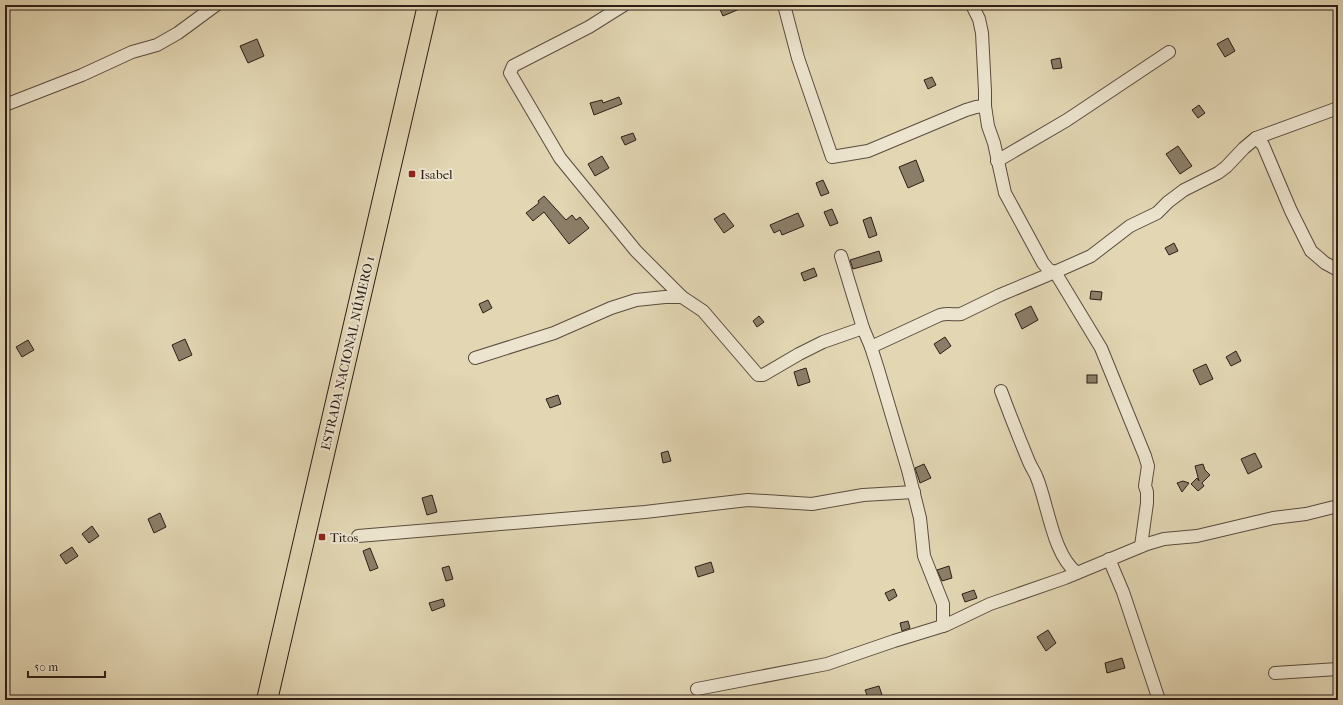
<svg xmlns="http://www.w3.org/2000/svg" width="1343" height="705" font-family="'IM FELL French Canon',serif">
<rect width="100%" height="100%" fill="#e2d6b3"/>
<filter id="stains"><feTurbulence type="fractalNoise" baseFrequency=".005" numOctaves="4"/><feColorMatrix values="0 0 0 0 .2 0 0 0 0 .09 0 0 0 0 .02 0 0 0 .5 -.17"/></filter>
<radialGradient id="worn" r=".72"><stop offset=".6" stop-color="#630" stop-opacity="0"/><stop offset="1" stop-color="#630" stop-opacity=".3"/></radialGradient>
<g fill="#8b7e68" stroke="#2d1e17">
<path d="M718,5h31l-26,11z"/>
<path d="M1228,38l7,13 -10,6 -8,-13z"/>
<path d="M257,39l7,17 -16,7 -8,-17z"/>
<path d="M1060,58l2,10 -9,1 -2,-9z"/>
<path d="M932,77l4,8 -8,4 -4,-9z"/>
<path d="M619,97l3,7 -28,11 -4,-12 12,-3 1,3z"/>
<path d="M1199,105l6,8 -7,5 -6,-8z"/>
<path d="M633,133l3,7 -11,5 -4,-8z"/>
<path d="M1178,146l14,20 -12,8 -14,-20z"/>
<path d="M602,156l7,12 -14,8 -7,-12z"/>
<path d="M916,160l8,21 -16,7 -9,-21z"/>
<path d="M823,180l6,13 -8,3 -5,-13z"/>
<path d="M544,196l22,24 6,-5 4,5 4,-3 9,11 -20,16 -25,-32 -11,9 -7,-8 13,-10 -1,-2z"/>
<path d="M832,209l6,14 -8,3 -6,-14z"/>
<path d="M724,213l10,13 -10,7 -10,-14z"/>
<path d="M798,213l6,13 -22,9 -2,-5 -6,3 -4,-8z"/>
<path d="M871,217l6,18 -8,3 -6,-18z"/>
<path d="M1174,243l4,8 -9,4 -4,-7z"/>
<path d="M879,251l3,10 -29,8 -3,-9z"/>
<path d="M814,268l3,8 -13,5 -3,-8z"/>
<path d="M1091,291l11,1 -1,8 -11,-1z"/>
<path d="M488,300l4,8 -9,5 -4,-9z"/>
<path d="M1031,306l7,14 -16,9 -7,-15z"/>
<path d="M759,316l5,6 -7,5 -4,-6z"/>
<path d="M945,337l6,9 -11,8 -6,-10z"/>
<path d="M185,339l7,16 -13,6 -7,-16z"/>
<path d="M28,340l6,10 -12,7 -6,-10z"/>
<path d="M1236,351l5,10 -10,5 -5,-9z"/>
<path d="M1206,364l7,15 -13,6 -7,-15z"/>
<path d="M806,368l4,14 -12,4 -4,-14z"/>
<rect x="1087" y="375" width="10" height="8"/>
<path d="M558,395l3,9 -11,4 -4,-9z"/>
<path d="M668,451l3,10 -8,2 -2,-10z"/>
<path d="M1255,453l7,14 -14,7 -7,-15z"/>
<path d="M924,464l7,14 -11,5 -5,-15z"/>
<path d="M1203,464l2,6 5,5 -8,8 2,3 -6,5 -7,-7 6,-6 2,3 -4,-15z"/>
<path d="M1183,481l6,2 -7,9 -5,-9z"/>
<path d="M432,495l5,17 -10,3 -5,-17z"/>
<path d="M160,513l6,14 -12,6 -6,-14z"/>
<path d="M92,526l7,10 -10,7 -7,-9z"/>
<path d="M72,547l6,9 -12,8 -6,-9z"/>
<path d="M370,548l8,20 -8,3 -7,-20z"/>
<path d="M711,562l3,10 -16,5 -3,-10z"/>
<path d="M449,566l4,13 -7,2 -4,-13z"/>
<path d="M949,566l3,12 -10,3 -5,-11z"/>
<path d="M894,589l3,7 -8,5 -4,-8z"/>
<path d="M974,590l3,8 -12,4 -3,-8z"/>
<path d="M443,599l2,7 -13,5 -3,-8z"/>
<path d="M908,621l2,7 -8,3 -2,-8z"/>
<path d="M1048,630l8,13 -10,8 -9,-14z"/>
<path d="M1122,658l3,10 -18,5 -2,-10z"/>
<path d="M879,686l3,9 -6,2 1,3h-8l-4,-10z"/>
</g>
<g fill="none" stroke-linecap="round" stroke-linejoin="round">
<g stroke="#5a4c3e" stroke-width="14">
<g id="minor">
<path d="M624,5l-35,22 -76,39 -3,7 50,85 76,93 46,46 21,14 55,64h5l36,-21 24,-12 40,-14"/>
<path d="M784,5l14,53 34,99 36,-6 98,-41 10,-3 9,-1"/>
<path d="M972,5l7,14 3,14 3,58v15l3,20 6,17 11,50 38,70 6,7 6,2 46,76 44,108 3,10 -3,20 2,6v11l-6,43"/>
<path d="M5,105l77,-30 50,-23 25,-7 21,-12 38,-28"/>
<path d="M1256,138l7,7 28,66 20,40 14,12 13,7"/>
<path d="M997,161l70,-41 102,-68"/>
<path d="M841,256l22,72 8,19 7,22 30,101 12,48 4,38 19,48v22"/>
<path d="M871,347l69,-32c8,-2 14,0 21,-1l39,-19 55,-23 36,-16 39,-30 27,-13 11,-11 16,-12 34,-17 8,-6 18,-19 12,-10 82,-30"/>
<path d="M475,358l79,-25 57,-25 25,-8 29,-3h17"/>
<path d="M1001,391c9,24 18,47 28,71 2,5 6,10 8,16 11,27 16,77 40,95"/>
<path d="M358,536l287,-24 103,-12 64,4 51,-9 51,-3"/>
<path d="M1109,559l14,33 36,108"/>
<path d="M1275,673l63,-4"/>
<path d="M697,689l130,-25 67,-23 52,-16 44,-21 75,-26 82,-34 17,-5 33,-3 76,-18 33,-4 32,-8"/>
</g>
</g>
<g stroke="#2d1e17" stroke-width="22">
<path id="trunk" d="M267,700l161,-695"/>
</g>
<use href="#minor" stroke="#ece4ce" stroke-width="12"/>
<use href="#trunk" stroke="#e2d6b3" stroke-width="20"/>
</g>
<g fill="#8f2418" stroke="#ece4ce" stroke-width="1.5">
<rect x="408" y="170" width="8" height="8" rx="2"/>
<rect x="318" y="533" width="8" height="8" rx="2"/>
</g>
<g text-anchor="middle" stroke-width="4" stroke-linejoin="round" paint-order="stroke">
<g font-size="13" fill="#2d1e17" stroke="#ece4ce" text-anchor="start">
<text x="420" y="179">Isabel</text>
<text x="330" y="542">Titos</text>
</g>
<g font-size="13" fill="#2d1e17" stroke="#ece4ce">
<text transform="translate(347 353) rotate(-77)" y="5">ESTRADA NACIONAL NÚMERO 1</text>
</g>
</g>
<rect width="1343" height="705" fill="none" stroke="#e2d6b3" stroke-width="20"/>
<rect x="6" y="6" width="1331" height="693" fill="none" stroke="#2d1e17" stroke-width="2"/>
<rect x="10" y="10" width="1323" height="685" fill="none" stroke="#2d1e17"/>
<path d="M28 671v6h77v-6" fill="none" stroke="#2d1e17" stroke-width="2"/>
<text x="34" y="671" font-size="12" fill="#2d1e17" stroke="#ece4ce" stroke-width="3" paint-order="stroke">50 m</text>
<rect width="100%" height="100%" filter="url(#stains)"/>
<rect width="100%" height="100%" fill="url(#worn)"/>
</svg>
